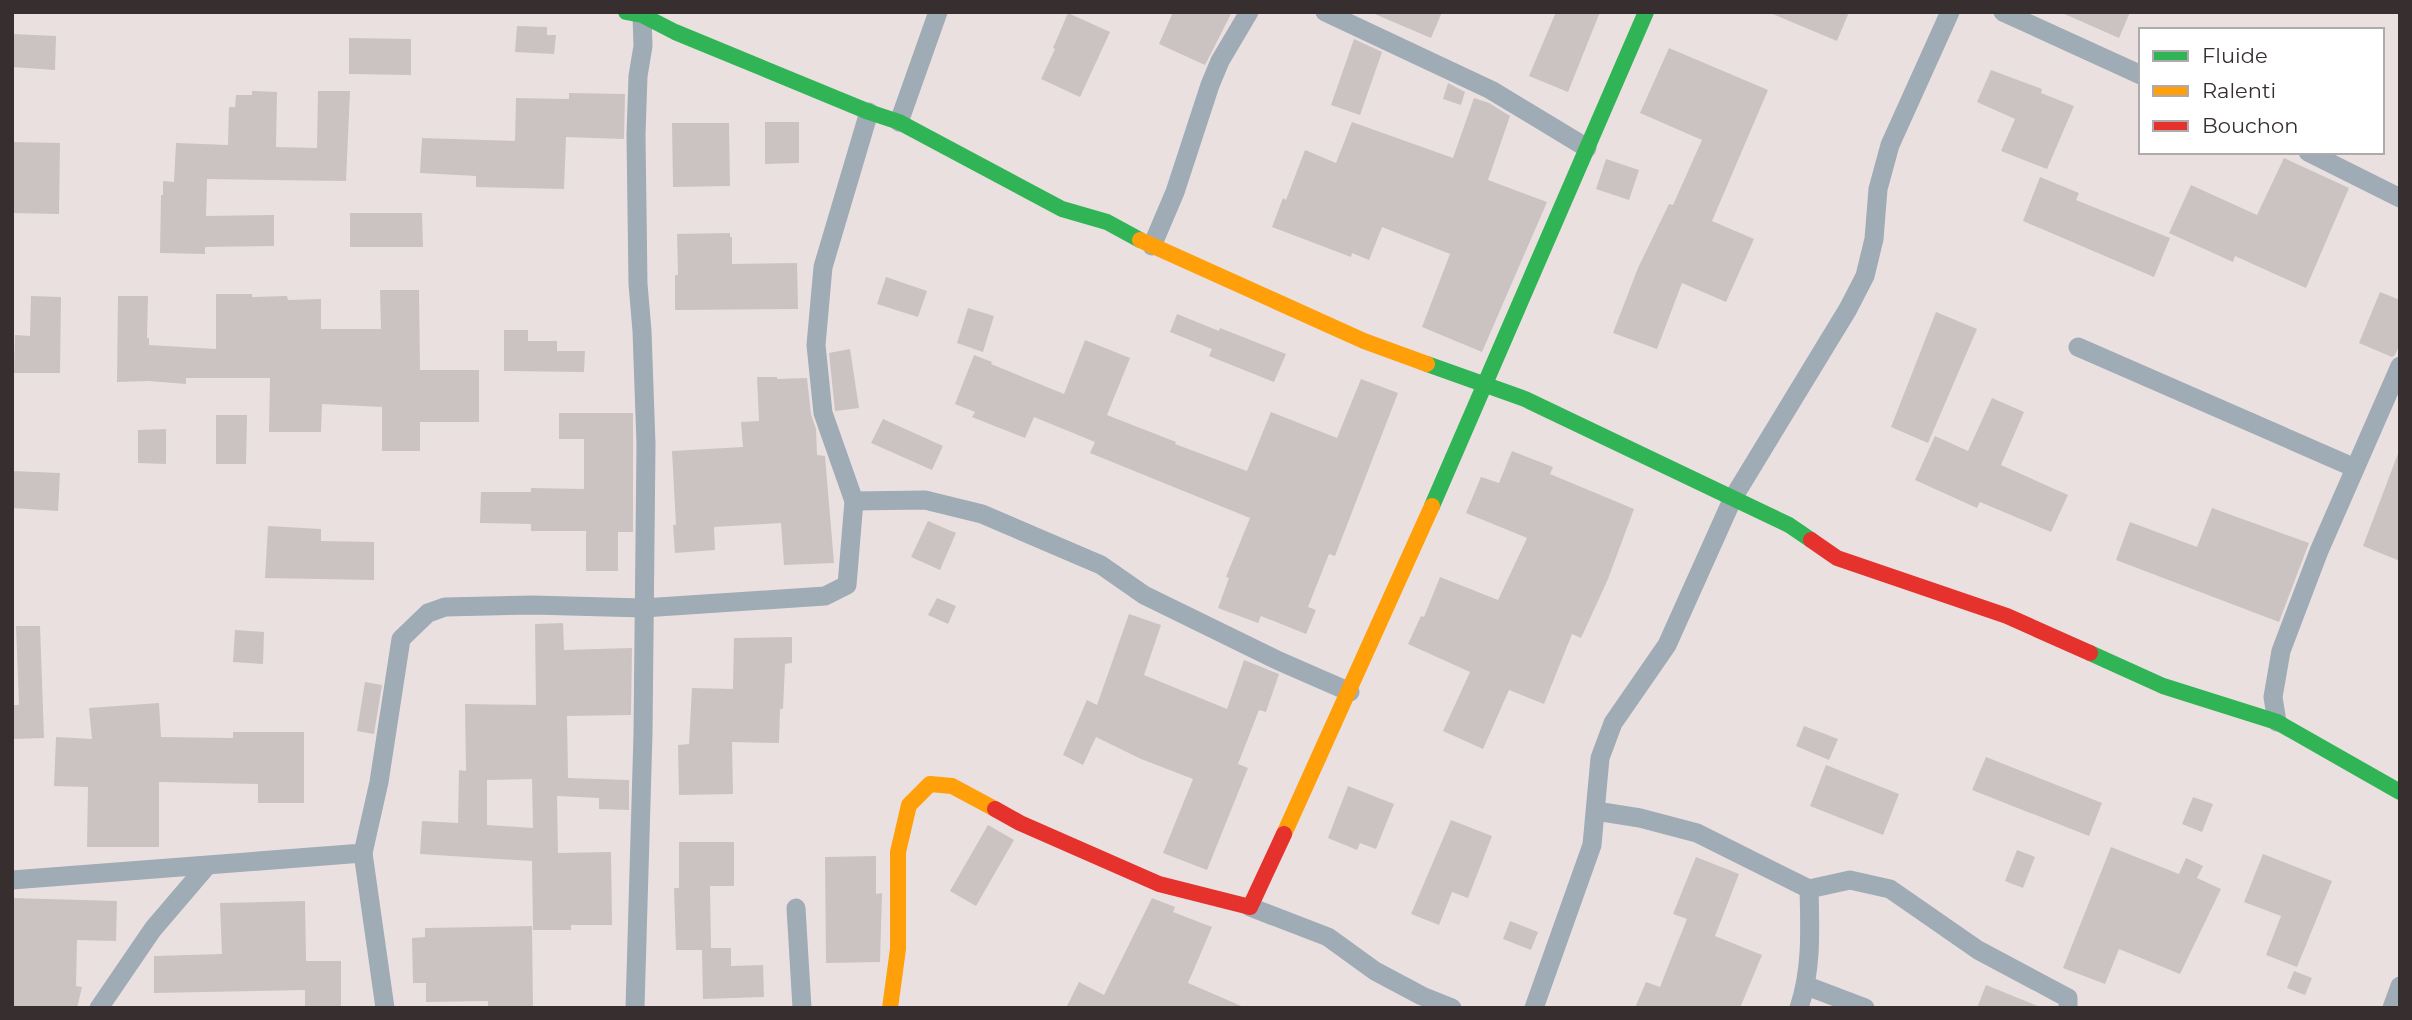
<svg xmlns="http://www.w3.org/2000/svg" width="2412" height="1020" font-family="Montserrat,sans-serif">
<rect width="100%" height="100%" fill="#ebe0e0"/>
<g fill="#cbc2c2" fill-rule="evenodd">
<path d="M1173,12h59l-27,53 -46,-21z"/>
<path d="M1370,12h72l-11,26z"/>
<path d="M1556,12h44l-32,80 -39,-16z"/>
<path d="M1768,12h81l-12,29z"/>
<path d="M2060,12h70l-11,26z"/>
<path d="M1068,13l42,19 -30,65 -39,-18 14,-30 -2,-1z"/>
<path d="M517,26l30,1v8h9l-2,19 -39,-2z"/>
<path d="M13,34l43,2 -1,34 -43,-3z"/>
<path d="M349,38l62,1v36l-62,-1z"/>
<path d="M1354,39l28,13 -22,63 -29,-10z"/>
<path d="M1669,48l99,42 -56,131 42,18 -28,63 -44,-19 -25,66 -44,-16 25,-65 31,-64 4,1 29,-65 -62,-27z"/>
<path d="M1991,70l51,19 -1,4 33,13 -27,63 -46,-18 14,-32 -38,-17z"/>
<path d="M1448,83l17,9 -4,13 -18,-6z"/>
<path d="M252,91l25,1 -1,55 41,1 1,-57h32l-4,90 -139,-2 -1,37 68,-1v31l-69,1v7l-45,-1 1,-58h2v-14l11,1 2,-39 52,2 1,-38h6l1,-12h16z"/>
<path d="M569,93l56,1 -1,45 -58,-2 -2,52 -88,-2v-11l-56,-3 2,-35 93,3 1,-43 53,1z"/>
<path d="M1474,98l15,5 21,13 -22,64 59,22 -65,150 -60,-25 28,-73 -68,-27 -13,33 -17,-7 -1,4 -79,-30 11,-29 3,2 19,-50 31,13 16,-41 101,36z"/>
<path d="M765,122h34v41l-34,1z"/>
<path d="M672,123h57l1,63 -57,1z"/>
<path d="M12,142l48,1 -1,71 -47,-1z"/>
<path d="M2284,158l65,30 -43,100 -71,-32 -2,6 -64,-29 22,-48 66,30z"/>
<path d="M1606,159l33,11 -10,30 -33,-11z"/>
<path d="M2040,177l39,16 -3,7 94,38 -16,39 -131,-56z"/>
<path d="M350,213h72l1,34h-73z"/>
<path d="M730,233v4h2v27l65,-1 1,46 -123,1v-35h3l-1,-41z"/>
<path d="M886,277l41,14 -9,26 -41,-13z"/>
<path d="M380,290h39l1,80h59v52h-59v29h-38v-44l-60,-3 -1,28h-52l1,-54h-84v6l-38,-3 -31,1 1,-86h30l-1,42h2v7l67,4v-55h36v3l35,-1 1,4 33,-1v30h60z"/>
<path d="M2380,292l20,8v44l-5,11 -3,2 -33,-14z"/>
<path d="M31,296l30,1 -1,76h-46l1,-38 15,1z"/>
<path d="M968,308l26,8 -11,36 -26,-9z"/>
<path d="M1936,312l41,17 -49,114 -37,-16z"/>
<path d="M1177,314l42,17 1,-3 66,26 -12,28 -65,-26 3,-7 -42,-17z"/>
<path d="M504,330h24v11h29v10h28l-1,21 -80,-1z"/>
<path d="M1085,340l45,18 -23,57 69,27 -1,2 72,27 24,-59 66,26 24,-59 37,14 -63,163 -6,-2 -21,53 8,3 -10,24 -45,-18 -3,7 -40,-15 11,-30 -3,-1 24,-59 -160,-65 5,-11 -61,-25 -9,21 -53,-21 3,-5 -20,-8 19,-49 18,7 -1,2 73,30z"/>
<path d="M850,349l9,59 -24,3 -6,-58z"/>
<path d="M757,377h20v2l30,-1 4,36 5,15 1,26 8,1 9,107 -50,2 -3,-42 -67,4 1,23 -40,3 -2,-28h3l-4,-74 71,-4 -2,-25 18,-1z"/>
<path d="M1992,398l32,14 -23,53 67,30 -17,37 -71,-30 -3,6 -62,-28 20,-44 33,15z"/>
<path d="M559,413h74v119h-15v39h-32v-40h-55v-7l-51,-1 1,-31h50v-4l53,1v-50h-25z"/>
<path d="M216,415h31l-1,49h-30z"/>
<path d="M883,419l60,27 -11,24 -61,-27z"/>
<path d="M166,429v35l-28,-1v-33z"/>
<path d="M1512,451l41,16 -3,7 84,35 -26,70 -27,59 -9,-4 -28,70 -35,-14 -26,59 -40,-18 27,-59 -62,-28 13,-28 3,1 16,-40 58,23 29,-62 -61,-25 15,-36 18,6z"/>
<path d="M2399,451h1v110l-37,-15z"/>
<path d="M12,471l48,2 -2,38 -46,-3z"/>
<path d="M2212,508l97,35 -30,79 -163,-62 14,-38 67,25z"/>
<path d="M928,521l28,12 -16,37 -29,-13z"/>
<path d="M268,526l53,3v12l53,1v38l-109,-2z"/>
<path d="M937,598l19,8 -8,18 -20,-9z"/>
<path d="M1129,614l32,11 -17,50 83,34 17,-49 35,14 -13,38 -7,-2 -21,54 10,4 -41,102 -44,-17 30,-74 -52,-20 -45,-22 -13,28 -20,-10 24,-55 10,5z"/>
<path d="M563,623l1,27 68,-2 -1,67 -64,1 1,62 61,2v30l-30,-1v-11l-42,-2 1,57 53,-1 1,73h-41v5h-38l-1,-69 -112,-7 2,-33 36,2 1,-53 7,1 -1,-67 71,1 -1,-81zM532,779l1,49 -46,-3v-45z"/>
<path d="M16,626h24l4,112 -32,1v-34h7z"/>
<path d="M235,630l29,2 -1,32 -30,-2z"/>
<path d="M792,637v26l-7,1 -2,45h-3l-1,34 -47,-1 1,52 -54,1 -1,-50 11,-1 3,-56 41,1 1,-51z"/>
<path d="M365,682l17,3 -8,49 -17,-3z"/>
<path d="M159,703l2,34 72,1v-6h71v71h-46v-19l-99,-2v65h-72l1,-60 -34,-1 2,-49 36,2 -3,-31z"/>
<path d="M1804,726l34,13 -9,21 -33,-14z"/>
<path d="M1986,757l116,46 -13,33 -117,-46z"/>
<path d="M1826,765l73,29 -16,41 -73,-29z"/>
<path d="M1348,786l46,18 -18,45 -16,-6 -3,7 -29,-12z"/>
<path d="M2193,797l20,7 -11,28 -20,-8z"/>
<path d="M1451,820l41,16 -24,62 -16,-6 -13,33 -28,-11z"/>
<path d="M988,825l26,15 -38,66 -26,-15z"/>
<path d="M679,842h55v44h-24l1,62h20v18l32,-1 1,32 -61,2 -1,-49h-26l-2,-62h5z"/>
<path d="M2111,847l68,27 7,-16 17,8 -6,12 24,11 -41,85 -61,-25 -14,35 -42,-16z"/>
<path d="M2017,850l18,7 -12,31 -18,-7z"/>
<path d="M2263,854l69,27 -35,86 -31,-12 15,-39 -37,-14z"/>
<path d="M876,856v38l6,-1 -2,69 -54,1 -1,-106z"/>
<path d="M1696,857l43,17 -24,62 47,19 -22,53h-105l11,-26 14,5 9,-23 18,-45 -14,-5z"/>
<path d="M12,898l105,3 -1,40 -39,-1 -1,46 6,1 -5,21h-65z"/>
<path d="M1152,898l23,9 -2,5 39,15 -24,56 58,25h-180l13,-26 25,13z"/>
<path d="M305,901l1,60h35v47h-36v-18l-151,3v-37l68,-2 -2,-51z"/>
<path d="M1510,921l28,11 -7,18 -28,-11z"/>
<path d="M532,926l1,82h-45v-7l-62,1v-19h-13l-1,-45 13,-1v-9z"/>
<path d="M2294,971l18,7 -7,17 -18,-7z"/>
<path d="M1986,985l54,22v1h-63z"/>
</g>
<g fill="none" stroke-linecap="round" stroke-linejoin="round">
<g stroke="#9fabb5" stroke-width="19">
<path d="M1325,12l166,78 96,58"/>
<path d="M2003,12l138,63"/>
<path d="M899,122l39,-110"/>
<path d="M2308,152l92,46"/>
<path d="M1152,246l23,-54 35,-107 10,-24 29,-49"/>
<path d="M2078,347l277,121"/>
<path d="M854,501l71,-1 57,14 119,51 43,30 135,66 71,31"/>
<path d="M2277,722l-4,-25 8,-46 38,-100 81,-185"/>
<path d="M1596,811l44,7 57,15 112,56 41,-9 40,9 88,61 90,48v10"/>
<path d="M363,853l22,155"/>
<path d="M12,880l351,-27 16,-71 22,-143 27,-26 17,-6 88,-2 110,3 182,-12 22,-11 7,-84 -31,-88 -7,-68 7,-78 46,-155"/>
<path d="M1250,907l78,30 47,34 47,25 30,12"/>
<path d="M796,908l6,100"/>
<path d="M1807,986l58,22"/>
<path d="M99,1008l54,-79 53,-62"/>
<path d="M635,1008l8,-274 3,-290 -4,-113 -4,-47 -2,-149 2,-59 5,-30 -1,-31"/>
<path d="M1534,1008l58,-163 8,-87 13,-35 54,-78 66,-147 115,-189 17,-33 9,-37 4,-50 12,-44 60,-133"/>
<path d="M1799,1008c13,-39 11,-79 10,-119"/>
<path d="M2392,1008l8,-22"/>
</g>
<g stroke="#30b455" stroke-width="16">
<path d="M626,12l16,3 33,17 194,80 30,10 163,87 45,13 33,18"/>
<path d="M1427,364l98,35 264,126 22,15"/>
<path d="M1432,506l214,-494"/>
<path d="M2090,653l73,33 114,36 123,70"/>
</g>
<g stroke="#ff9f0a" stroke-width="16">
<path d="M1140,240l224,101 63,23"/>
<path d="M1284,834l148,-328"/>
<path d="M890,1008l8,-59v-97l11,-47 21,-21 22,2 43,23"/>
</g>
<g stroke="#e5322d" stroke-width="16">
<path d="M1811,540l26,18 170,58 83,37"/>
<path d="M995,809l25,14 139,61 91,23 34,-73"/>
</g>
</g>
<rect width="2412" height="1020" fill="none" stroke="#362e2f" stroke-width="28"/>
<rect x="2139" y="28" width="245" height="126" fill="#ffffff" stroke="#afabac" stroke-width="2"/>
<rect x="2153" y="51" width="35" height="10" fill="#30b455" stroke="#afabac" stroke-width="2"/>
<text x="2202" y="63" font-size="21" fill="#362e2f">Fluide</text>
<rect x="2153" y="86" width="35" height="10" fill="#ff9f0a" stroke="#afabac" stroke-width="2"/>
<text x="2202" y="98" font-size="21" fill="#362e2f">Ralenti</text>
<rect x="2153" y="121" width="35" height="10" fill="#e5322d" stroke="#afabac" stroke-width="2"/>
<text x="2202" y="133" font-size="21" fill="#362e2f">Bouchon</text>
</svg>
